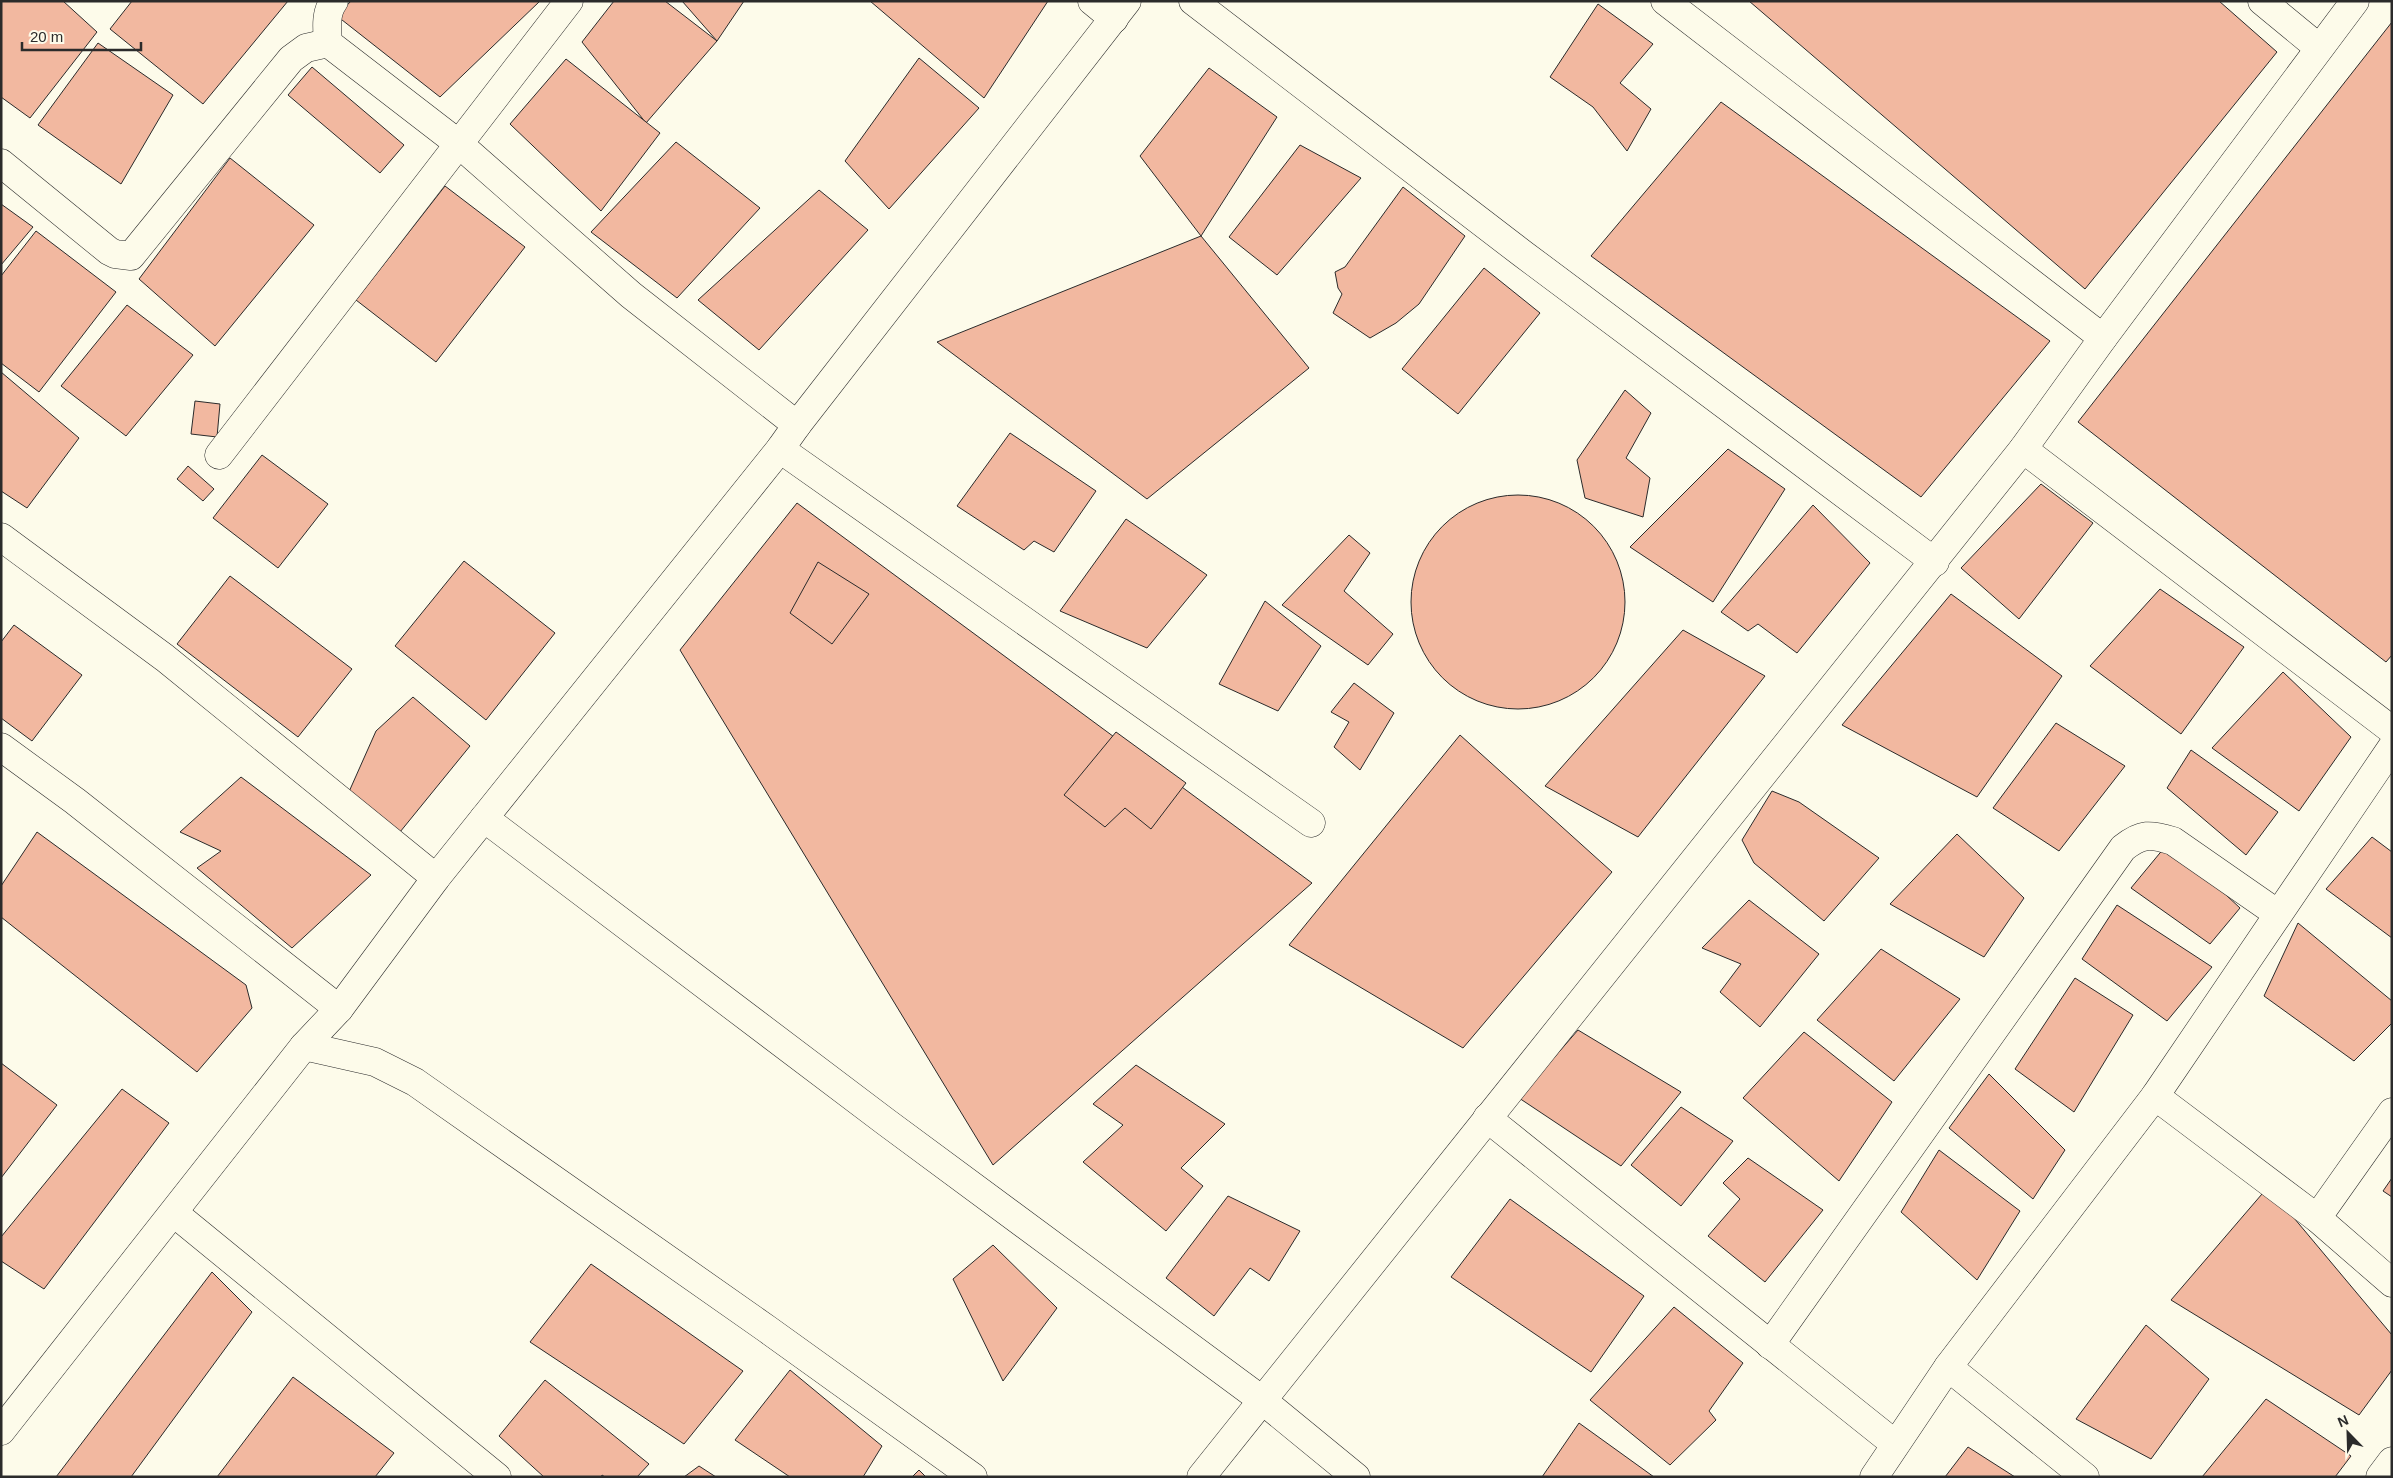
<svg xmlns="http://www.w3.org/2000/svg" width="2393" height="1478" font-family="Arial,sans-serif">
<rect width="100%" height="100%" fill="#fdfbea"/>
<g fill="#f2b8a0" stroke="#2b2b2b">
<path d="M1,1h62l34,31 -67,86 -29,-21z"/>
<path d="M132,1h156l-85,103 -93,-75z"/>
<path d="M351,1h189l-100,96 -103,-81z"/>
<path d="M614,1h51l52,40 -71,82 -64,-81z"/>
<path d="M682,1h62l-27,40z"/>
<path d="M870,1h178l-64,97z"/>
<path d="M1749,1h470l58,51 -192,237z"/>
<path d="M1598,4l55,40 -33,39 31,26 -24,42 -34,-44 -43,-30z"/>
<path d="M2392,22v633l-6,7 -308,-240z"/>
<path d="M98,43l75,52 -52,89 -83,-59z"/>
<path d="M919,58l60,50 -90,101 -44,-48z"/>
<path d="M566,59l94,74 -59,78 -91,-87z"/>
<path d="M312,67l92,78 -24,28 -92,-78z"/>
<path d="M1209,68l68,49 -76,119 -61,-80z"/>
<path d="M1721,102l329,239 -129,156 -330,-241z"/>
<path d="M676,142l84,66 -83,90 -86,-66z"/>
<path d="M1300,145l61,33 -84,97 -48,-38z"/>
<path d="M230,158l84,67 -99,121 -76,-67z"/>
<path d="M445,186l80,61 -89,115 -80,-62z"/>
<path d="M1403,187l62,49 -46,68 -23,19 -26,15 -37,-25 9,-19 -4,-6 -3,-16 10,-5z"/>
<path d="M819,190l49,40 -109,120 -61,-50z"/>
<path d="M1,204l32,23 -32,38z"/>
<path d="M36,231l80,61 -77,100 -38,-29v-87z"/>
<path d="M1201,236l108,132 -162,131 -210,-157z"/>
<path d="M1484,268l56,45 -82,101 -56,-45z"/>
<path d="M127,305l66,50 -67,81 -65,-50z"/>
<path d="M1,372l78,66 -52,70 -26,-17z"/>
<path d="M1625,390l26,23 -25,45 24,20 -7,39 -58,-19 -8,-38z"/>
<path d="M195,401l25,3 -3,33 -26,-3z"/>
<path d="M1010,433l86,58 -42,61 -20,-11 -10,9 -67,-44z"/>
<path d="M1728,449l57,40 -72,113 -83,-55z"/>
<path d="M262,455l66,49 -50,64 -65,-50z"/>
<path d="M188,466l26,23 -11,12 -26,-22z"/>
<path d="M2041,484l52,39 -74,96 -58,-51z"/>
<circle cx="1518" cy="602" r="107"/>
<path d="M797,503l515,380 -319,282 -313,-515z"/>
<path d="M1813,505l57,58 -73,90 -39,-29 -10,7 -27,-19z"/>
<path d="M1126,519l81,56 -60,73 -87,-37z"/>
<path d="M1349,535l21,18 -26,38 49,43 -25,31 -86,-60z"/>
<path d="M464,561l91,72 -69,87 -91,-74z"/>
<path d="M818,562l51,32 -37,50 -42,-31z"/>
<path d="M230,576l122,93 -54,68 -121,-93z"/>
<path d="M2160,589l84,58 -63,87 -91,-68z"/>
<path d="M1951,594l111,82 -85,121 -135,-72z"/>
<path d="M1265,601l56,45 -43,65 -59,-27z"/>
<path d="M14,625l68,50 -50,66 -31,-23v-76z"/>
<path d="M1683,630l82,46 -127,161 -93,-51z"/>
<path d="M2283,672l68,65 -52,74 -87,-63z"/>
<path d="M1354,683l40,30 -34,57 -26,-23 15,-25 -18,-10z"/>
<path d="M413,697l57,49 -70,86 -52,-38 28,-63z"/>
<path d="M2056,723l69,43 -66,85 -66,-43z"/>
<path d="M1116,732l70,51 -35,46 -26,-21 -20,19 -41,-32z"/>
<path d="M1460,735l152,137 -149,176 -174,-103z"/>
<path d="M2191,750l87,62 -32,43 -79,-67z"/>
<path d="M241,777l130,98 -79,73 -95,-80 24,-17 -41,-19z"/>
<path d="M1772,791l27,11 80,56 -55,63 -70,-58 -12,-23z"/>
<path d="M37,832l209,153 6,23 -55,64 -196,-155v-31z"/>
<path d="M1957,834l67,64 -40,59 -94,-53z"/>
<path d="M2372,837l20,15v86l-66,-49z"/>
<path d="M2169,842l71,66 -30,36 -79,-56z"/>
<path d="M1749,900l70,54 -59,73 -40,-35 21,-28 -39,-16z"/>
<path d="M2117,905l95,62 -45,54 -85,-62z"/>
<path d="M2298,923l94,78v22l-38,38 -90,-65z"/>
<path d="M1881,949l79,50 -66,82 -77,-61z"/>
<path d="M2075,978l58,37 -59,97 -59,-43z"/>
<path d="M1578,1030l103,62 -60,74 -102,-68z"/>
<path d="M1804,1032l88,70 -53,79 -96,-83z"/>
<path d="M1,1063l56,42 -56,73z"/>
<path d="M1136,1065l89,59 -44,44 22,18 -37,45 -83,-69 40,-37 -30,-21z"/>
<path d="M1989,1074l76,76 -32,49 -84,-71z"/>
<path d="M122,1089l47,34 -125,166 -43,-28v-24z"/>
<path d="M1681,1107l52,34 -52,65 -50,-41z"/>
<path d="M1939,1150l81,61 -43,69 -76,-68z"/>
<path d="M1748,1158l75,52 -58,72 -57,-46 32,-37 -17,-16z"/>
<path d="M2392,1178v19l-9,-6z"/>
<path d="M2268,1187l124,148v35l-33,45 -188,-115z"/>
<path d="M1228,1196l72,35 -31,50 -19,-13 -36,48 -48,-38z"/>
<path d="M1510,1199l134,97 -53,76 -140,-95z"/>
<path d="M993,1245l64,63 -54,73 -50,-102z"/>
<path d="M591,1264l152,107 -59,73 -154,-102z"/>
<path d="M212,1272l40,40 -121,165h-75z"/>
<path d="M1674,1307l69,56 -34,48 7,9 -46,45 -80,-65z"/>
<path d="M2146,1325l63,54 -58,80 -75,-40z"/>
<path d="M790,1370l92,76 -19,31h-73l-55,-37z"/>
<path d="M293,1377l101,76 -19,24h-158z"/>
<path d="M545,1380l104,84 -12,13h-32l-3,-2 -1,2h-57l-45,-41z"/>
<path d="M2266,1399l85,57 -16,21h-133z"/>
<path d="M1579,1423l75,54h-112z"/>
<path d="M1968,1447l47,30h-70z"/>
<path d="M699,1466l17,11h-32z"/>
<path d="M919,1470l7,7h-14z"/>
</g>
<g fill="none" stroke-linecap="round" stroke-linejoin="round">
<g stroke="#2b2b2b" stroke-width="29">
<g id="minor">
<path d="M334,1c-9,12 -7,28 -6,42l131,101 172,151 166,130"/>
<path d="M1092,1l22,18"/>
<path d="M1193,1l330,253 412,308"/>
<path d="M1665,1l438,337"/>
<path d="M2262,1l57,47"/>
<path d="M1,163l108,88 6,3 16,2 160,-197 15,-11 22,-5"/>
<path d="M780,449l531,374"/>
<path d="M2023,449l369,281"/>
<path d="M219,455l350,-454"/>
<path d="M1,537l164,121 271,220"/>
<path d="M1,747l74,54 264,208"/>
<path d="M484,818l402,304 376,278 94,77"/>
<path d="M304,1046l71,16 40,20 352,247 206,148"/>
<path d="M2155,1096l162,122 75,65"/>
<path d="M1487,1118l408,326"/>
<path d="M174,1213l323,264"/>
<path d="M2317,1218l75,-106"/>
<path d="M1770,1345l353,-497c19,-15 27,-14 50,-7l105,73"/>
<path d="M1948,1367l137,110"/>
<path d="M1,1431l303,-385 35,-37 97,-131 344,-429 17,-24 330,-424"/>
<path d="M1201,1477l822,-1028 80,-111 252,-337"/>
<path d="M1874,1477l74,-110 207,-271 237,-349"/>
<path d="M2380,1477l12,-16"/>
</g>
</g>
<use href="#minor" stroke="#fdfbea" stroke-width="28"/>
</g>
<rect width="2393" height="1478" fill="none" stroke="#2b2b2b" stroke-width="5"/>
<g transform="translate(2348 1433) rotate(337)" stroke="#fdfbea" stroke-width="4" paint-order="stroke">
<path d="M0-4L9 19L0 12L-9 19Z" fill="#2b2b2b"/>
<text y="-8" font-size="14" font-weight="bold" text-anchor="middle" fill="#2b2b2b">N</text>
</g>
<path d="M22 42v8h119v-8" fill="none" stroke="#2b2b2b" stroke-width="2.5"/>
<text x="30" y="42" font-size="15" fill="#2b2b2b" stroke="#fdfbea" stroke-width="4" paint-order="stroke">20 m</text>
</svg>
